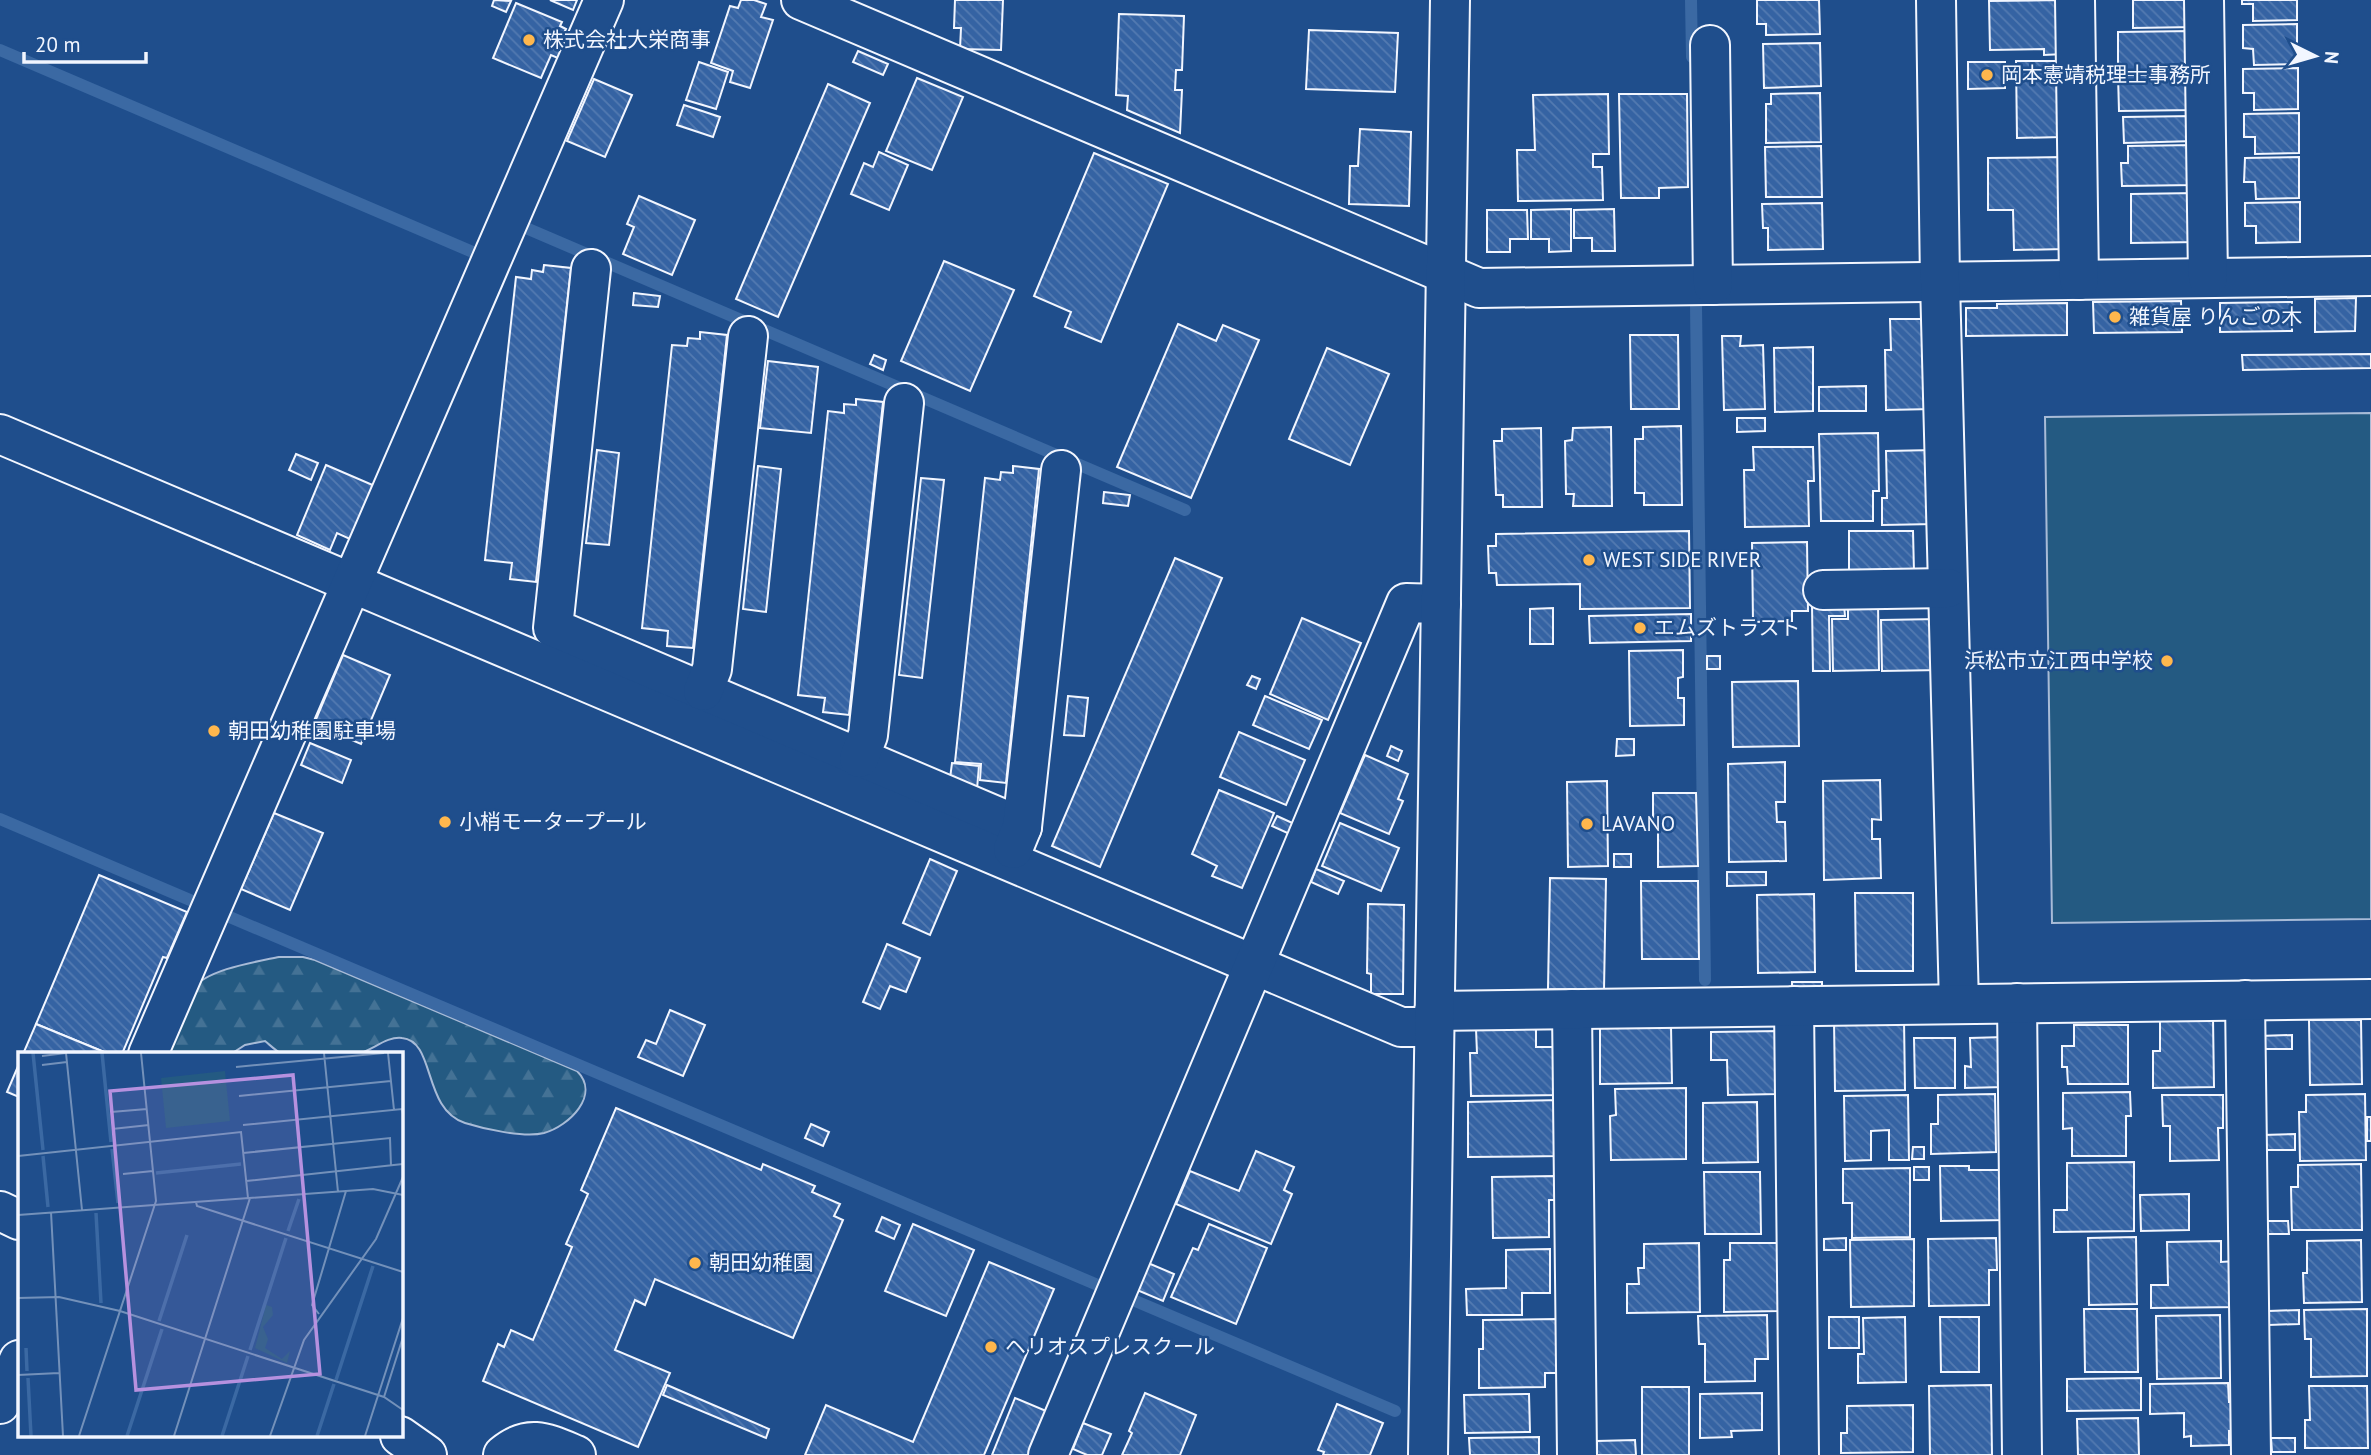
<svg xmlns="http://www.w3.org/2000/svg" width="2371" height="1455" font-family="'PT Sans','Noto Sans JP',sans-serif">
<defs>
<pattern id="forest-firs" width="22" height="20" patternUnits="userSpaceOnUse" patternTransform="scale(1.75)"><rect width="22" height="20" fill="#245a82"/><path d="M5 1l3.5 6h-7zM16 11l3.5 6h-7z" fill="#447295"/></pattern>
<pattern id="building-back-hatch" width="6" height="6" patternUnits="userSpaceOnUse" patternTransform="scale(1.75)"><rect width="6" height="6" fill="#3563a3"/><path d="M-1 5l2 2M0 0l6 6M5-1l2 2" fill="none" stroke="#537ab1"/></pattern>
</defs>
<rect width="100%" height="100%" fill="#1f4e8c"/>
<path fill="url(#forest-firs)" stroke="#a8bbd7" stroke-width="2" d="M279,957h24l12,3 262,111c24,24 -8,55 -33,62 -20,5 -60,-4 -79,-10 -43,-14 -29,-82 -63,-85 -16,-2 -30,13 -45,16 -8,2 -70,2 -75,0 -5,-2 -12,-9 -17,-13l-20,4 -14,9h-70c9,-17 20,-51 31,-65 16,-20 63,-27 87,-32z"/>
<path fill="#245a82" stroke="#a8bbd7" stroke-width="2" d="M2371,413v506l-319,4 -7,-506z"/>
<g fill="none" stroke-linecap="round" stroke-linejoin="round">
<g stroke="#3b69a3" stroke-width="12">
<path d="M1691,0l1,57"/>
<path d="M0,50l475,203"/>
<path d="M526,228l659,282"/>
<path d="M1696,306l9,674"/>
<path d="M0,819l197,84"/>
<path d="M225,915l875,371"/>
<path d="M1133,1300l262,111"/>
</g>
</g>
<g fill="url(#building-back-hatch)" stroke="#f2f6ff" stroke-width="2">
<path d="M494,0l17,1 -5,11 -14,-6z"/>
<path d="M550,0h27l-4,10z"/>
<path d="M741,0h13l12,4 -5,13 12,3 -23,68 -20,-6 3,-11 -22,-8 19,-57 8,2z"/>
<path d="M955,0h48l-2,50 -41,-1 1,-21h-7z"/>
<path d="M1757,0h62l1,34 -54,1v-11h-9z"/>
<path d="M2063,0l1,54 -20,1v-6l-54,1 -1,-49z"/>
<path d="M2133,0h62v27l-62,1z"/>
<path d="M2242,0h55v20l-44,1v-17h-11z"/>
<path d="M516,3l46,19 -2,4 6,3 -5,10 6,3 -7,17 -9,-4 -10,23 -48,-20z"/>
<path d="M1119,14l65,2 -2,54h-6l-1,20h7l-2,43 -53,-23 1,-14 -12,-1z"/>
<path d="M2297,24v40l-43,1 -1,-16 -10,-1v-23z"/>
<path d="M1309,30l89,3 -3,59 -89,-3z"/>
<path d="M2192,31l1,39h-75v-38z"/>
<path d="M1820,43l1,43 -57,2 -1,-44z"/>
<path d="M858,51l30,13 -5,11 -30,-13z"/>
<path d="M2016,61h43l2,76 -44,1z"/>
<path d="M699,62l29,10 -12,37 -30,-9z"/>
<path d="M1968,62h37v26l-37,1z"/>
<path d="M2298,68v41l-44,1v-17h-11v-24z"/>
<path d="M2193,74v36l-74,1 -1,-36z"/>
<path d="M917,78l46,19 -31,73 -46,-19z"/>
<path d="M594,79l38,16 -27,62 -38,-16z"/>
<path d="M828,84l42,19 -92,214 -42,-18z"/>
<path d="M1820,93l1,49 -55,1v-39h5v-10z"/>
<path d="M1608,94l1,60h-16v13h9l1,33 -85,1 -1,-51h18l-2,-55z"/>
<path d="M1619,94h68l1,93 -29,1v10h-38z"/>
<path d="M684,105l36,12 -7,20 -36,-12z"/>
<path d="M2299,113v40l-44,1v-17h-11v-23z"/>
<path d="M2194,116l1,25 -71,2 -1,-26z"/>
<path d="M1360,129l51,3 -2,74 -60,-2 1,-38h8z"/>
<path d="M2194,145v40l-72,1 -1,-23h7v-17z"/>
<path d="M1821,146l1,51h-56l-1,-50z"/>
<path d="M879,152l29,13 -19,45 -38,-16 13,-31 9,4z"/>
<path d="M1094,153l74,31 -67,158 -36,-15 6,-15 -37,-16z"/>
<path d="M2064,157l1,92 -51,1 -1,-40h-25v-52z"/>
<path d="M2299,157v41l-43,1 -1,-17h-11l1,-24z"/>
<path d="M2196,193l1,49 -66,1v-49z"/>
<path d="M639,196l56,24 -23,55 -49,-21 11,-27 -7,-3z"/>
<path d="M2300,202v40l-44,1v-17h-11v-23z"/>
<path d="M1822,203l1,46 -55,1v-22h-5l-1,-24z"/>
<path d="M1571,209v42l-22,1v-13h-18v-29z"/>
<path d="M1614,209l1,42h-23v-13h-18v-28z"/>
<path d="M1487,210h40l1,29h-18v13h-23z"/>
<path d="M944,261l70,29 -44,101 -69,-30z"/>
<path d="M544,265l27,3 -35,314 -26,-3 2,-16 -27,-3 31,-283 15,2 1,-9 11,2z"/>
<path d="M634,293l26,3 -2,11 -25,-2z"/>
<path d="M2356,298l-1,33 -40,1v-33z"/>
<path d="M2181,301l1,31 -88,1 -1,-31z"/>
<path d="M2292,302v29l-72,1v-29z"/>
<path d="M2067,303v32l-101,1v-28h31v-4z"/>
<path d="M1890,319h42l1,90 -47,1 -1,-60h6z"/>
<path d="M1178,324l38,17 7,-16 36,15 -68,158 -74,-31z"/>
<path d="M700,332l27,3 -34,313 -26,-2 1,-15 -26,-3 30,-283 15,1 1,-8 12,1z"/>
<path d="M1630,335h48l1,74h-48z"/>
<path d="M1722,336h19l-1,10 23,-1 2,64 -41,1z"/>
<path d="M1813,347v64l-38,1 -1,-64z"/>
<path d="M1327,348l62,26 -39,91 -61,-26z"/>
<path d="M2371,354v14l-128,2 -1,-15z"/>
<path d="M874,355l12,5 -3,10 -13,-6z"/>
<path d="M768,361l50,6 -7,66 -51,-5z"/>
<path d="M1866,386v25h-47v-24z"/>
<path d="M856,399l27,3 -34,313 -26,-3 2,-14 -27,-3 30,-284 16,2v-9l12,1z"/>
<path d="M1737,418h28v13l-28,1z"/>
<path d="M1681,426l1,79h-38v-12h-9v-54h8v-12z"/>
<path d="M1611,427l1,79h-39l1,-12h-8l-1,-53 7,-1 1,-12z"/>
<path d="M1541,428l1,79h-39v-12h-7l-2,-54h8v-12z"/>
<path d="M1878,433l1,58h-6v30h-52l-2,-87z"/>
<path d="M1753,447h60l1,34h-6l1,45 -64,1 -1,-57h10z"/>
<path d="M597,450l22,3 -10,92 -23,-2z"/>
<path d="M1934,450l1,74 -53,1v-27h5l-1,-47z"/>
<path d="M296,454l22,9 -7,17 -22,-10z"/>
<path d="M326,465l49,21 -23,54 -15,-7 -7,17 -33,-15z"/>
<path d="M758,466l23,3 -15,143 -23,-3z"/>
<path d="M1013,466l26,3 -33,314 -26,-3 1,-16 -26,-2 30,-284 15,2 1,-8 12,1z"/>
<path d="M921,478l23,2 -22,198 -23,-3z"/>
<path d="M1104,492l26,3 -2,11 -25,-3z"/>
<path d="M1689,531l1,77 -110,1v-25l-83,1 -1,-12h-7l-1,-27h8v-12z"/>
<path d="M1849,531h64l1,41 -65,1z"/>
<path d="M1807,542l1,69h-16v10l-39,1 -1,-79z"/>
<path d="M1175,558l47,20 -122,289 -48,-21z"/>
<path d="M1878,604l1,66 -46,1 -1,-52h16v-14z"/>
<path d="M1812,605h32l1,11h-16l1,55h-17z"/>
<path d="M1553,608v36h-23v-35z"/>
<path d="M1691,614v27l-101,2 -1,-27z"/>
<path d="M1302,618l59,25 -33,77 -58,-26z"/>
<path d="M1939,619l1,51 -58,1 -1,-51z"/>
<path d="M1683,650v27l-5,1v20h6v27l-54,1 -1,-75z"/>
<path d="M343,655l47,20 -29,69 -47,-20z"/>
<rect x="1707" y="656" width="13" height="13"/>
<path d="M1252,676l8,3 -4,10 -9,-4z"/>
<path d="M1798,681l1,65 -66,1 -1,-65z"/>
<path d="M1068,696l20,2 -4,38 -20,-1z"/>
<path d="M1265,696l57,24 -13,29 -56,-24z"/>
<path d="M1239,732l66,28 -19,45 -66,-28z"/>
<path d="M1617,739h17v16l-18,1z"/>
<path d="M310,743l41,17 -9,23 -41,-18z"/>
<path d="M1391,746l11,5 -4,10 -11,-5z"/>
<path d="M1365,755l43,19 -10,25 5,2 -14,33 -49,-21z"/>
<path d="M1785,762v40h-9l1,20h8l1,39 -57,1 -1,-98z"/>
<path d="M952,763l27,3 -2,23 -28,-3z"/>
<path d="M1880,780l1,40 -9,-1v20h8l1,39 -57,2 -1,-99z"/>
<path d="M1607,781l1,85 -40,1 -1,-85z"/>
<path d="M1219,790l55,23 -32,75 -30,-12 5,-10 -25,-12z"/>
<path d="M1653,793h43l2,73 -40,1v-42h-5z"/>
<path d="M274,813l49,20 -33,77 -49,-21z"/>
<path d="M1277,816l22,10 -5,10 -22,-10z"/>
<path d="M1340,823l59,25 -18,43 -59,-25z"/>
<rect x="1614" y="854" width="17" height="13"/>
<path d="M930,859l27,12 -27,64 -27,-12z"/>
<path d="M1316,869l28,12 -6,13 -27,-12z"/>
<path d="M1727,872h39v13l-39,1z"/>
<path d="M99,875l88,37 -20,46 -4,-1 -41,97h-13l-73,-30z"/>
<path d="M1550,878l56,1 -2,111 -56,-1z"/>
<path d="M1641,881h57l1,78h-57z"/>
<path d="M1855,893h58v78h-57z"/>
<path d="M1814,894l1,78 -57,1 -1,-78z"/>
<path d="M1368,904l36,1 -1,89h-32v-20l-4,-1z"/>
<path d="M887,944l33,14 -14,34 -16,-6 -10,23 -17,-7z"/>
<rect x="1792" y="982" width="30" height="10"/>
<path d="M670,1010l35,15 -22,51 -45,-19 8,-17 10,4z"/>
<path d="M2213,1018l1,69 -61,1v-37h7v-32z"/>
<path d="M1904,1019l1,71 -70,1 -1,-71z"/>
<path d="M2309,1020h52l1,64 -52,1z"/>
<path d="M36,1024l73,30h-86z"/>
<path d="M2074,1025h54v59h-60l-1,-17h-5v-21h12z"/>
<path d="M1671,1026l1,57 -72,1v-57z"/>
<path d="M1536,1028v19h23l1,48 -89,1 -1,-43h7l-1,-24z"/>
<path d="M1780,1031l-2,63 -50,1 -1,-35h-16v-28z"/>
<path d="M2292,1035v14h-33v-13z"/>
<path d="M2004,1037v50l-39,1v-22l6,1 -1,-29z"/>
<path d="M1914,1038h41v50h-40z"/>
<path d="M19,1064v33l-12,-5z"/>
<path d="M1686,1088v71l-75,1 -1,-44 6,-1 -1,-26z"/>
<path d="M2130,1092l1,24h-5v40h-54v-28l-9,1v-36z"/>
<path d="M1995,1094l1,58 -65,2v-30h7v-29z"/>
<path d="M2365,1094l1,66 -66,1 -1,-49h7v-17z"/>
<path d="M1908,1095l1,65h-20v-30l-18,1v29l-26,1 -1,-65z"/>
<path d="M2162,1095h61v33h-5l1,32 -49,1v-35h-7z"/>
<path d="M1561,1100v56l-93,1v-55z"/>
<path d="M1757,1102l1,60 -55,1v-60z"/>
<path d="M616,1108l145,62 2,-6 52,22 -3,6 28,12 -6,12 9,4 -50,118 -138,-59 -10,26 -10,-5 -20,50 55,23 -32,74 -155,-66 15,-37 6,3 7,-17 22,10 39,-93 -6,-3 22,-50 -7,-4z"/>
<rect x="2367" y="1117" width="4" height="24"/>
<path d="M811,1124l18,8 -6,14 -18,-8z"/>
<path d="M2295,1134v16h-32v-15z"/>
<path d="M1913,1147h11v12h-12z"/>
<path d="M1256,1151l38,16 -10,23 8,4 -21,50 -95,-40 14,-33 49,20z"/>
<path d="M2134,1162v69l-80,1v-22h13v-47z"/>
<path d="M2361,1164l1,66h-70l-1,-43h7v-22z"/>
<path d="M1940,1166h29v4h37l1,50 -66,1z"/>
<rect x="1914" y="1167" width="15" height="13"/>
<path d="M1910,1168v69l-58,1v-35h-9v-34z"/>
<path d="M1704,1172h56l1,62h-56z"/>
<path d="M1555,1176v24h-6v37l-56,1 -1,-61z"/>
<path d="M2189,1194v36l-48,1 -1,-36z"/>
<path d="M882,1217l18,8 -6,14 -18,-8z"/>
<path d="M2265,1221h23l1,13h-24z"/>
<path d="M913,1224l61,26 -28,66 -61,-25z"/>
<path d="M1209,1224l58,24 -31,76 -65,-27 22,-49 5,2z"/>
<path d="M2136,1237l1,67 -48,1 -1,-67z"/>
<path d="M1846,1238v12h-22v-11z"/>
<path d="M1996,1238l1,32h-8v35l-60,1 -1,-67z"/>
<path d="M1914,1239v67l-63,1 -1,-67z"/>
<path d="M2361,1240l1,62 -58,1 -1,-30h4v-32z"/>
<path d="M2221,1241v21l15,-1 4,46 -89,1v-23h17l-1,-43z"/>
<path d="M1699,1243l1,69 -73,1v-29h12l-1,-16h6v-24z"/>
<path d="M1730,1243h50l1,68 -57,1v-52h6z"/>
<path d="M1550,1249v44h-28v22h-55l-1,-26 40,-1v-38z"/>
<path d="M989,1262l65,27 -70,166h-179l21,-50 87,37z"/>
<path d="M1148,1263l26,11 -11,27 -26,-11z"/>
<path d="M2084,1309h53l1,63h-53z"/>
<path d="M2367,1309v67l-56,1v-38h-6l-1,-29z"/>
<path d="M2299,1310v14l-30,1v-14z"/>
<path d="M1767,1315l1,44h-13v22l-50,1v-38h-6l-1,-28z"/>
<path d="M2220,1315l1,63 -64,1 -1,-63z"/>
<rect x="1829" y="1317" width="30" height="31"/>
<path d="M1905,1317l1,65 -48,1v-29h6l-1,-36z"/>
<path d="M1940,1317h39v55h-38z"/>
<path d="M1556,1319v11h6v43h-17v14l-66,1v-39h4v-29z"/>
<path d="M2141,1378v32l-74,1v-32z"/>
<path d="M2228,1383l1,19h12l1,29h-13v14l-38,1v-10l-7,1v-24l-34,1v-30z"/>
<path d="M667,1385l102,44 -3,9 -103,-43z"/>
<path d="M1991,1385l1,70h-62l-1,-69z"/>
<path d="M2309,1386h58l1,62h-63v-28h5z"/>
<rect x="1642" y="1387" width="47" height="68"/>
<path d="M1145,1393l51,22 -16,40h-58l10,-22 -3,-2z"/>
<path d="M1762,1393v37l-31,1 1,6 -32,1v-44z"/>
<path d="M1529,1394l1,38 -65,1 -1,-38z"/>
<path d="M1015,1398l36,15 -17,42h-42z"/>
<path d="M1337,1404l46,19 -13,32h-47l1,-3 -6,-2z"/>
<path d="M1913,1405v47l-72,1v-20h6v-27z"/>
<path d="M2138,1418l1,37h-61l-1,-36z"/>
<path d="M1083,1423l28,11 -9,21h-15l-14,-6z"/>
<path d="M1539,1437v18h-69l-1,-17z"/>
<path d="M2271,1438h24v14h-23z"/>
<path d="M1635,1440l1,15h-39v-14z"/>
</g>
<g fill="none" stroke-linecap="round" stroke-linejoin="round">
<g stroke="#f2f6ff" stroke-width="42">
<g id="minor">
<path d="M801,0l678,288 892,-12"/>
<path d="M1936,0l4,282 19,722"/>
<path d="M2075,0l4,280"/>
<path d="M2204,0l4,278"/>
<path d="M1710,45l3,240"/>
<path d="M591,269l-38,359 469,199"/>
<path d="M0,434l1401,593h33"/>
<path d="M1823,590l125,-2"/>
<path d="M703,691l9,-22 36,-333"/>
<path d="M859,758l9,-23 36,-332"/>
<path d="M1013,849l9,-22 39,-357"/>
<path d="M2245,1000l6,455"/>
<path d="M2017,1003l5,452"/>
<path d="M1794,1006l5,449"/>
<path d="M1572,1009l5,446"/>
<path d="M1434,1011l937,-12"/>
<path d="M148,1054l456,-1054"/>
<path d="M0,1211l19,9"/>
<path d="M0,1404l19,-44"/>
<path d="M400,1436l27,19"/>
<path d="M503,1455c26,-22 44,-12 73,0"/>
<path d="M1048,1455l358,-852 35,1"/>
<path d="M1428,1455l22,-1455"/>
</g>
</g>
<use href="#minor" stroke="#1f4e8c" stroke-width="38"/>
</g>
<g fill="#ffb74d" stroke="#1f4e8c" stroke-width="2.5">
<circle cx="529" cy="40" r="7"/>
<circle cx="1987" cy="75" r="7"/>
<circle cx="2115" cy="317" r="7"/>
<circle cx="1589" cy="560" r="7"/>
<circle cx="1640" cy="628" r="7"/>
<circle cx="2167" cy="661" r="7"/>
<circle cx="214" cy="731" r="7"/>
<circle cx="445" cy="822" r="7"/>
<circle cx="1587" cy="824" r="7"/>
<circle cx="695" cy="1263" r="7"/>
<circle cx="991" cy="1347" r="7"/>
</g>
<g text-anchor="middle" stroke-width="5" stroke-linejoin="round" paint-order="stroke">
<g font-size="21" fill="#f2f6ff" stroke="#1f4e8c" text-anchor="start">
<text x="543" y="47">株式会社大栄商事</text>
<text x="2001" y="82">岡本憲靖税理士事務所</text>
<text x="2129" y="324">雑貨屋 りんごの木</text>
<text x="1603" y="567">WEST SIDE RIVER</text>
<text x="1654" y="635">エムズトラスト</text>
<text x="2153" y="668" text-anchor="end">浜松市立江西中学校</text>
<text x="228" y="738">朝田幼稚園駐車場</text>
<text x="459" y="829">小梢モータープール</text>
<text x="1601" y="831">LAVANO</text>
<text x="709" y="1270">朝田幼稚園</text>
<text x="1005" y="1354">ヘリオスプレスクール</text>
</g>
</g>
<g transform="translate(18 1052)">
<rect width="385" height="385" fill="#1f4e8c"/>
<path d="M248,253l6,2 1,8 -10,12 5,12 -3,9 17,11 8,-8 -3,12 -32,-15z" fill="#245a82"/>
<path d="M207,19l5,50 -64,7 -5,-50z" fill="#245a82"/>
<path fill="none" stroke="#3b69a3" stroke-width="3.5" d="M15,1l10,97M84,1l9,89M94,97l6,54M25,104l5,51M138,121l85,-9M78,161l5,90M270,179l11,-32M141,269l28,-86M8,296l1,23M232,298l36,-112M10,326l3,58M318,328l37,-114M109,384l35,-107M204,384l26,-80M299,384l17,-52"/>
<path fill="none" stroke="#7391ba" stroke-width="2" d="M48,1l16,157M306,1l14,139M370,1l6,57M24,4l24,-3M24,13l25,-3M218,15l148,-14M221,44l152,-15M93,60l36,-3M225,73l159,-16 1,5M94,77l37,-4M225,101l147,-15 1,28M0,104l223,-24 7,66M105,122l30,-3M228,129l157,-17M178,150l1,4 206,66M33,160l12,224M0,163l355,-26 30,6M0,246l41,-1 61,14 264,86 19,13M301,262l-7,-9 34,-114M0,323l41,-2M366,345l19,-60M61,384l77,-235 -15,-148M156,384l76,-238M252,384l34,-96 72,-101 27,-62M347,384l38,-118"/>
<path fill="#b691df" fill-opacity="0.15" stroke="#b691df" stroke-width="3.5" d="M275,23l27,299 -184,16 -26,-299z"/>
<rect width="385" height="385" fill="none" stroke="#f2f6ff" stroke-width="3.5"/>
</g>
<g transform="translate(2315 56) rotate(95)" stroke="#1f4e8c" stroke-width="5" paint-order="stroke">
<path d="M0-5L12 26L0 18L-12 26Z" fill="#f2f6ff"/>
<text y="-10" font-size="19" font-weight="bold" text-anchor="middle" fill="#f2f6ff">N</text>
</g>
<path d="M24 52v10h122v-10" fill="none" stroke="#f2f6ff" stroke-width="3.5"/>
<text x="35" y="52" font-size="21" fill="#f2f6ff" stroke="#1f4e8c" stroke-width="5" paint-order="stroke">20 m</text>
</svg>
